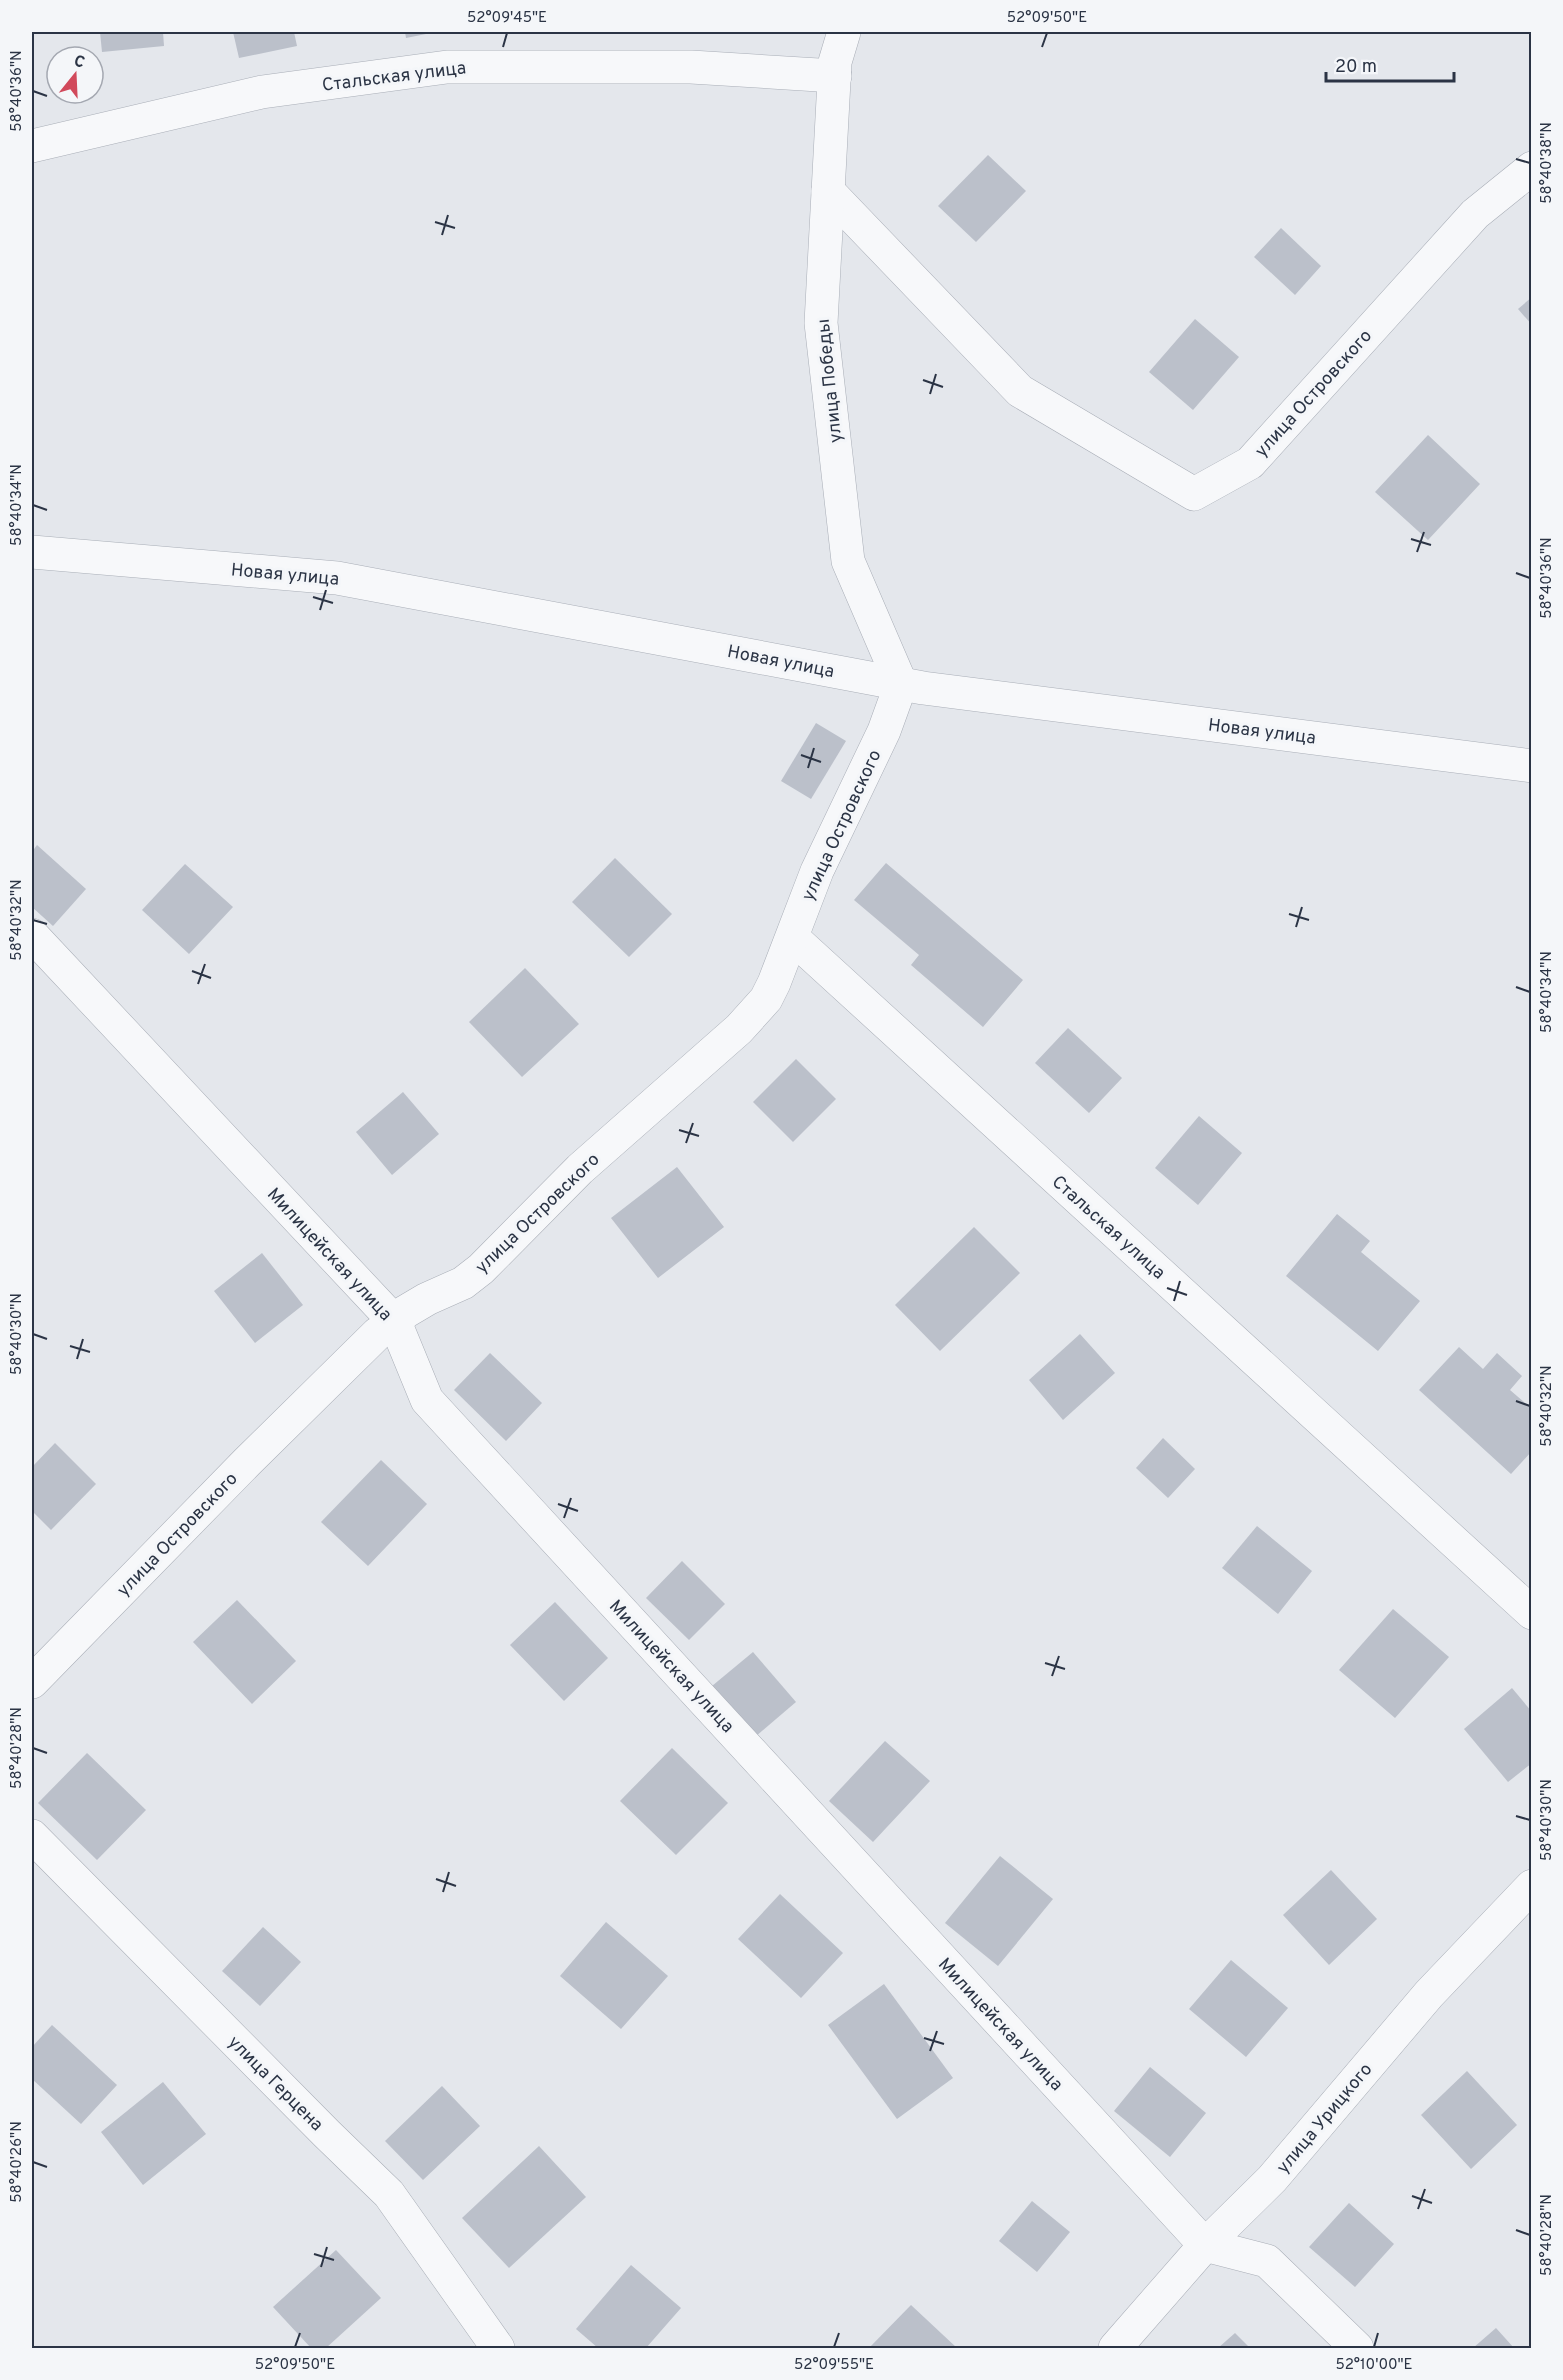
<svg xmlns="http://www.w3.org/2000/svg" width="1563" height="2380" font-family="Overpass,sans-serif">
<rect width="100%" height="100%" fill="#e4e7ec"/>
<g fill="#bbc0ca">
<path d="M100,32h63l1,14 -62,6z"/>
<path d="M233,32h61l3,14 -58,12z"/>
<path d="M405,32h26v1l-25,5z"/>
<path d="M988,155l38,36 -50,51 -38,-36z"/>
<path d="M1281,228l40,38 -26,29 -41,-38z"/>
<path d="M1532,297v28l-14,-16z"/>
<path d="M1195,319l44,38 -46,53 -44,-38z"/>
<path d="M1428,435l52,49 -52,56 -53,-48z"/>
<path d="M816,723l30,18 -35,58 -30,-18z"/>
<path d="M37,845l49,44 -33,37 -21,-19v-55z"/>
<path d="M615,858l57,56 -43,43 -57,-55z"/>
<path d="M886,863l137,117 -40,47 -72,-62 8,-10 -65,-55z"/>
<path d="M185,864l48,43 -44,47 -47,-44z"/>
<path d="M525,968l54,56 -57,53 -53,-55z"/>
<path d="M1068,1028l54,50 -33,35 -54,-50z"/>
<path d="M796,1059l40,40 -43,43 -40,-40z"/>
<path d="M403,1092l36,42 -47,41 -36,-43z"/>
<path d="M1199,1116l43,37 -44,52 -43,-37z"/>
<path d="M677,1167l47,60 -66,51 -47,-60z"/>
<path d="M1337,1214l33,27 -9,11 59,49 -42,50 -92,-75z"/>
<path d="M974,1227l46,46 -80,78 -45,-46z"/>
<path d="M262,1253l41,52 -48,38 -41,-52z"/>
<path d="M1080,1334l35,39 -52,47 -34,-40z"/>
<path d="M1459,1347l24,22 14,-16 25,23 -12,14 22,19v42l-21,23 -92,-84z"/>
<path d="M490,1353l52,50 -36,38 -52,-51z"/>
<path d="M1163,1438l32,31 -27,29 -32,-30z"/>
<path d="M55,1443l41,41 -45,46 -19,-19v-44z"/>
<path d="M381,1460l46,44 -59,62 -47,-44z"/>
<path d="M1257,1526l55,45 -34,43 -56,-46z"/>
<path d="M682,1561l43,43 -36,36 -43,-42z"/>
<path d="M237,1600l59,61 -44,43 -59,-62z"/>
<path d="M555,1602l53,56 -44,43 -54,-56z"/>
<path d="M1393,1609l56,48 -54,61 -56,-48z"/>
<path d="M753,1652l43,50 -41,35 -43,-51z"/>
<path d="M1512,1688l20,24v51l-24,19 -44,-53z"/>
<path d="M885,1741l45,40 -57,61 -44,-41z"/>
<path d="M672,1748l56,55 -52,52 -56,-54z"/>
<path d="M87,1753l59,57 -49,50 -59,-57z"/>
<path d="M1000,1856l53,43 -55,67 -53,-43z"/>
<path d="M1331,1870l46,49 -48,46 -46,-50z"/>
<path d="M780,1894l63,59 -42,45 -63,-59z"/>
<path d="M606,1922l62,54 -47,53 -61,-53z"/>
<path d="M263,1927l38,35 -41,44 -38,-35z"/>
<path d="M1231,1960l57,48 -42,49 -57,-48z"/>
<path d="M884,1984l69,94 -56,41 -69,-94z"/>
<path d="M52,2025l65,60 -36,39 -49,-45v-32z"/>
<path d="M1150,2067l56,46 -36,44 -56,-46z"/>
<path d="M1467,2071l50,54 -46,44 -50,-54z"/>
<path d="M163,2082l43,52 -63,51 -42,-53z"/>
<path d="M442,2086l38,40 -57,54 -38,-39z"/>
<path d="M539,2146l47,51 -77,71 -47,-50z"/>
<path d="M1032,2201l38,31 -33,40 -38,-31z"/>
<path d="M1349,2203l45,41 -39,43 -46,-40z"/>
<path d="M336,2250l45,48 -55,50h-15l-38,-41z"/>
<path d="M631,2265l50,43 -35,40h-48l-22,-19z"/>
<path d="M911,2305l46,43h-88z"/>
<path d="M1496,2328l18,20h-41z"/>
<path d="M1235,2333l15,15h-32z"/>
</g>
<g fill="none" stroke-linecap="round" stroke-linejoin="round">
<g stroke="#a9aeb7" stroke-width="34">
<g id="street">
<path d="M32,146l230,-54 185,-25h244l144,9"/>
<path d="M828,191l192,200 174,103 56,-31 225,-249 57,-46"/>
<path d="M32,552l305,26 586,110 609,78"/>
<path d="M32,935l363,387 32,78 778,845 62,16 90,87"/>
<path d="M793,938l739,675"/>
<path d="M32,1682l215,-220 130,-128 18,-12 10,-10 22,-13 36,-16 18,-14 99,-100 159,-140 27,-30 8,-16 43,-112 67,-140 17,-47 -53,-123 -27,-238 14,-261 9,-30"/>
<path d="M32,1836l295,298 62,60 109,154"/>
<path d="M1115,2348l90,-103 67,-66 157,-185 103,-108"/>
</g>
</g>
<use href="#street" stroke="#f7f8fa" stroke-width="33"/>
</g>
<path fill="none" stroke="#2b3445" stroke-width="2" d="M503,47l4,-14M1042,47l5,-14M33,91l14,5M1516,159l14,4M435,222l20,6M442,235l6,-20M923,380l20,7M930,394l6,-20M33,505l14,5M1411,539l20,6M1417,552l7,-20M1516,573l14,5M313,597l20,6M320,610l6,-20M801,755l20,7M808,768l6,-20M1289,914l20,6M33,920l14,4M1296,927l6,-20M192,971l19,7M198,984l7,-20M1516,987l14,5M679,1130l20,6M686,1143l7,-20M1167,1288l20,7M1174,1301l6,-20M33,1334l14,5M70,1346l20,6M77,1359l6,-20M1516,1401l14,5M558,1504l20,7M564,1518l7,-20M1045,1663l20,6M1052,1676l7,-20M33,1748l14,5M1516,1816l14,4M436,1879l20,7M443,1892l6,-20M924,2038l20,6M930,2051l7,-20M33,2162l14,5M1412,2196l20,7M1418,2209l7,-20M1516,2230l14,5M314,2254l20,6M321,2267l6,-20M295,2347l5,-14M834,2347l5,-14M1374,2347l4,-14"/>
<g text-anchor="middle" stroke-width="6" stroke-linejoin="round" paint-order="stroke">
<g font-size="18" fill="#2b3445" stroke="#f4f6f9">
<text transform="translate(394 76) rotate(-7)" y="6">Стальская улица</text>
<text transform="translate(829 381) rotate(-96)" y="6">улица Победы</text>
<text transform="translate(1313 393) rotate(-48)" y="6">улица Островского</text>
<text transform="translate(285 574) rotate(5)" y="6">Новая улица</text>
<text transform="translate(781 661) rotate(11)" y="6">Новая улица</text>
<text transform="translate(1262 731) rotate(7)" y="6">Новая улица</text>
<text transform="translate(841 825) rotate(-65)" y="6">улица Островского</text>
<text transform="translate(537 1213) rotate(-44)" y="6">улица Островского</text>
<text transform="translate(1109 1227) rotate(42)" y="6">Стальская улица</text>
<text transform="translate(330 1254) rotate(47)" y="6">Милицейская улица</text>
<text transform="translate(177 1534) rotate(-46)" y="6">улица Островского</text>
<text transform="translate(672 1666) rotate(47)" y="6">Милицейская улица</text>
<text transform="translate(1001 2024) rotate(47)" y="6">Милицейская улица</text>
<text transform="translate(276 2083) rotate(45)" y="6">улица Герцена</text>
<text transform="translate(1324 2118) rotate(-50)" y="6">улица Урицкого</text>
</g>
</g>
<rect width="1563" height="2380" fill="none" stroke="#f4f6f9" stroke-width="66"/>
<g transform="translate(75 75) rotate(18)"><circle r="28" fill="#f4f6f9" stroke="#a4a8b1" stroke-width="1.5"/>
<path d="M0-4.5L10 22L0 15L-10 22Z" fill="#d1495b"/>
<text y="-9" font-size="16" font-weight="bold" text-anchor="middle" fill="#2b3445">С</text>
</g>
<path d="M1326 72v9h128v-9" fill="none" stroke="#2b3445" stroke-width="3"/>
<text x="1335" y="72" font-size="18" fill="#2b3445" stroke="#f4f6f9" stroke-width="4.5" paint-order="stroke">20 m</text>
<rect x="33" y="33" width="1497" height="2314" fill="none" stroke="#2b3445" stroke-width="2"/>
<g font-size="15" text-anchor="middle" fill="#2b3445">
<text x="507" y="22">52°09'45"E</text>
<text x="1047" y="22">52°09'50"E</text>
<text transform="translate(16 91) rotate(-90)" y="5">58°40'36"N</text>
<text transform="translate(1546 163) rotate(-90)" y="5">58°40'38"N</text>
<text transform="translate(16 505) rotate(-90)" y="5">58°40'34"N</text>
<text transform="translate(1546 578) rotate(-90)" y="5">58°40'36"N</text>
<text transform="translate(16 920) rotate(-90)" y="5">58°40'32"N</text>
<text transform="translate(1546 992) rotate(-90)" y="5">58°40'34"N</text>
<text transform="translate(16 1334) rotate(-90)" y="5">58°40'30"N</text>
<text transform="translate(1546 1406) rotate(-90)" y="5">58°40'32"N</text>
<text transform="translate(16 1748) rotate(-90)" y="5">58°40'28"N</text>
<text transform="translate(1546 1820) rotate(-90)" y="5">58°40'30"N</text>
<text transform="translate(16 2162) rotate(-90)" y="5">58°40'26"N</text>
<text transform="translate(1546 2235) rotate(-90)" y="5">58°40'28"N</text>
<text x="295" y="2369">52°09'50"E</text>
<text x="834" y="2369">52°09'55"E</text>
<text x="1374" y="2369">52°10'00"E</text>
</g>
</svg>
